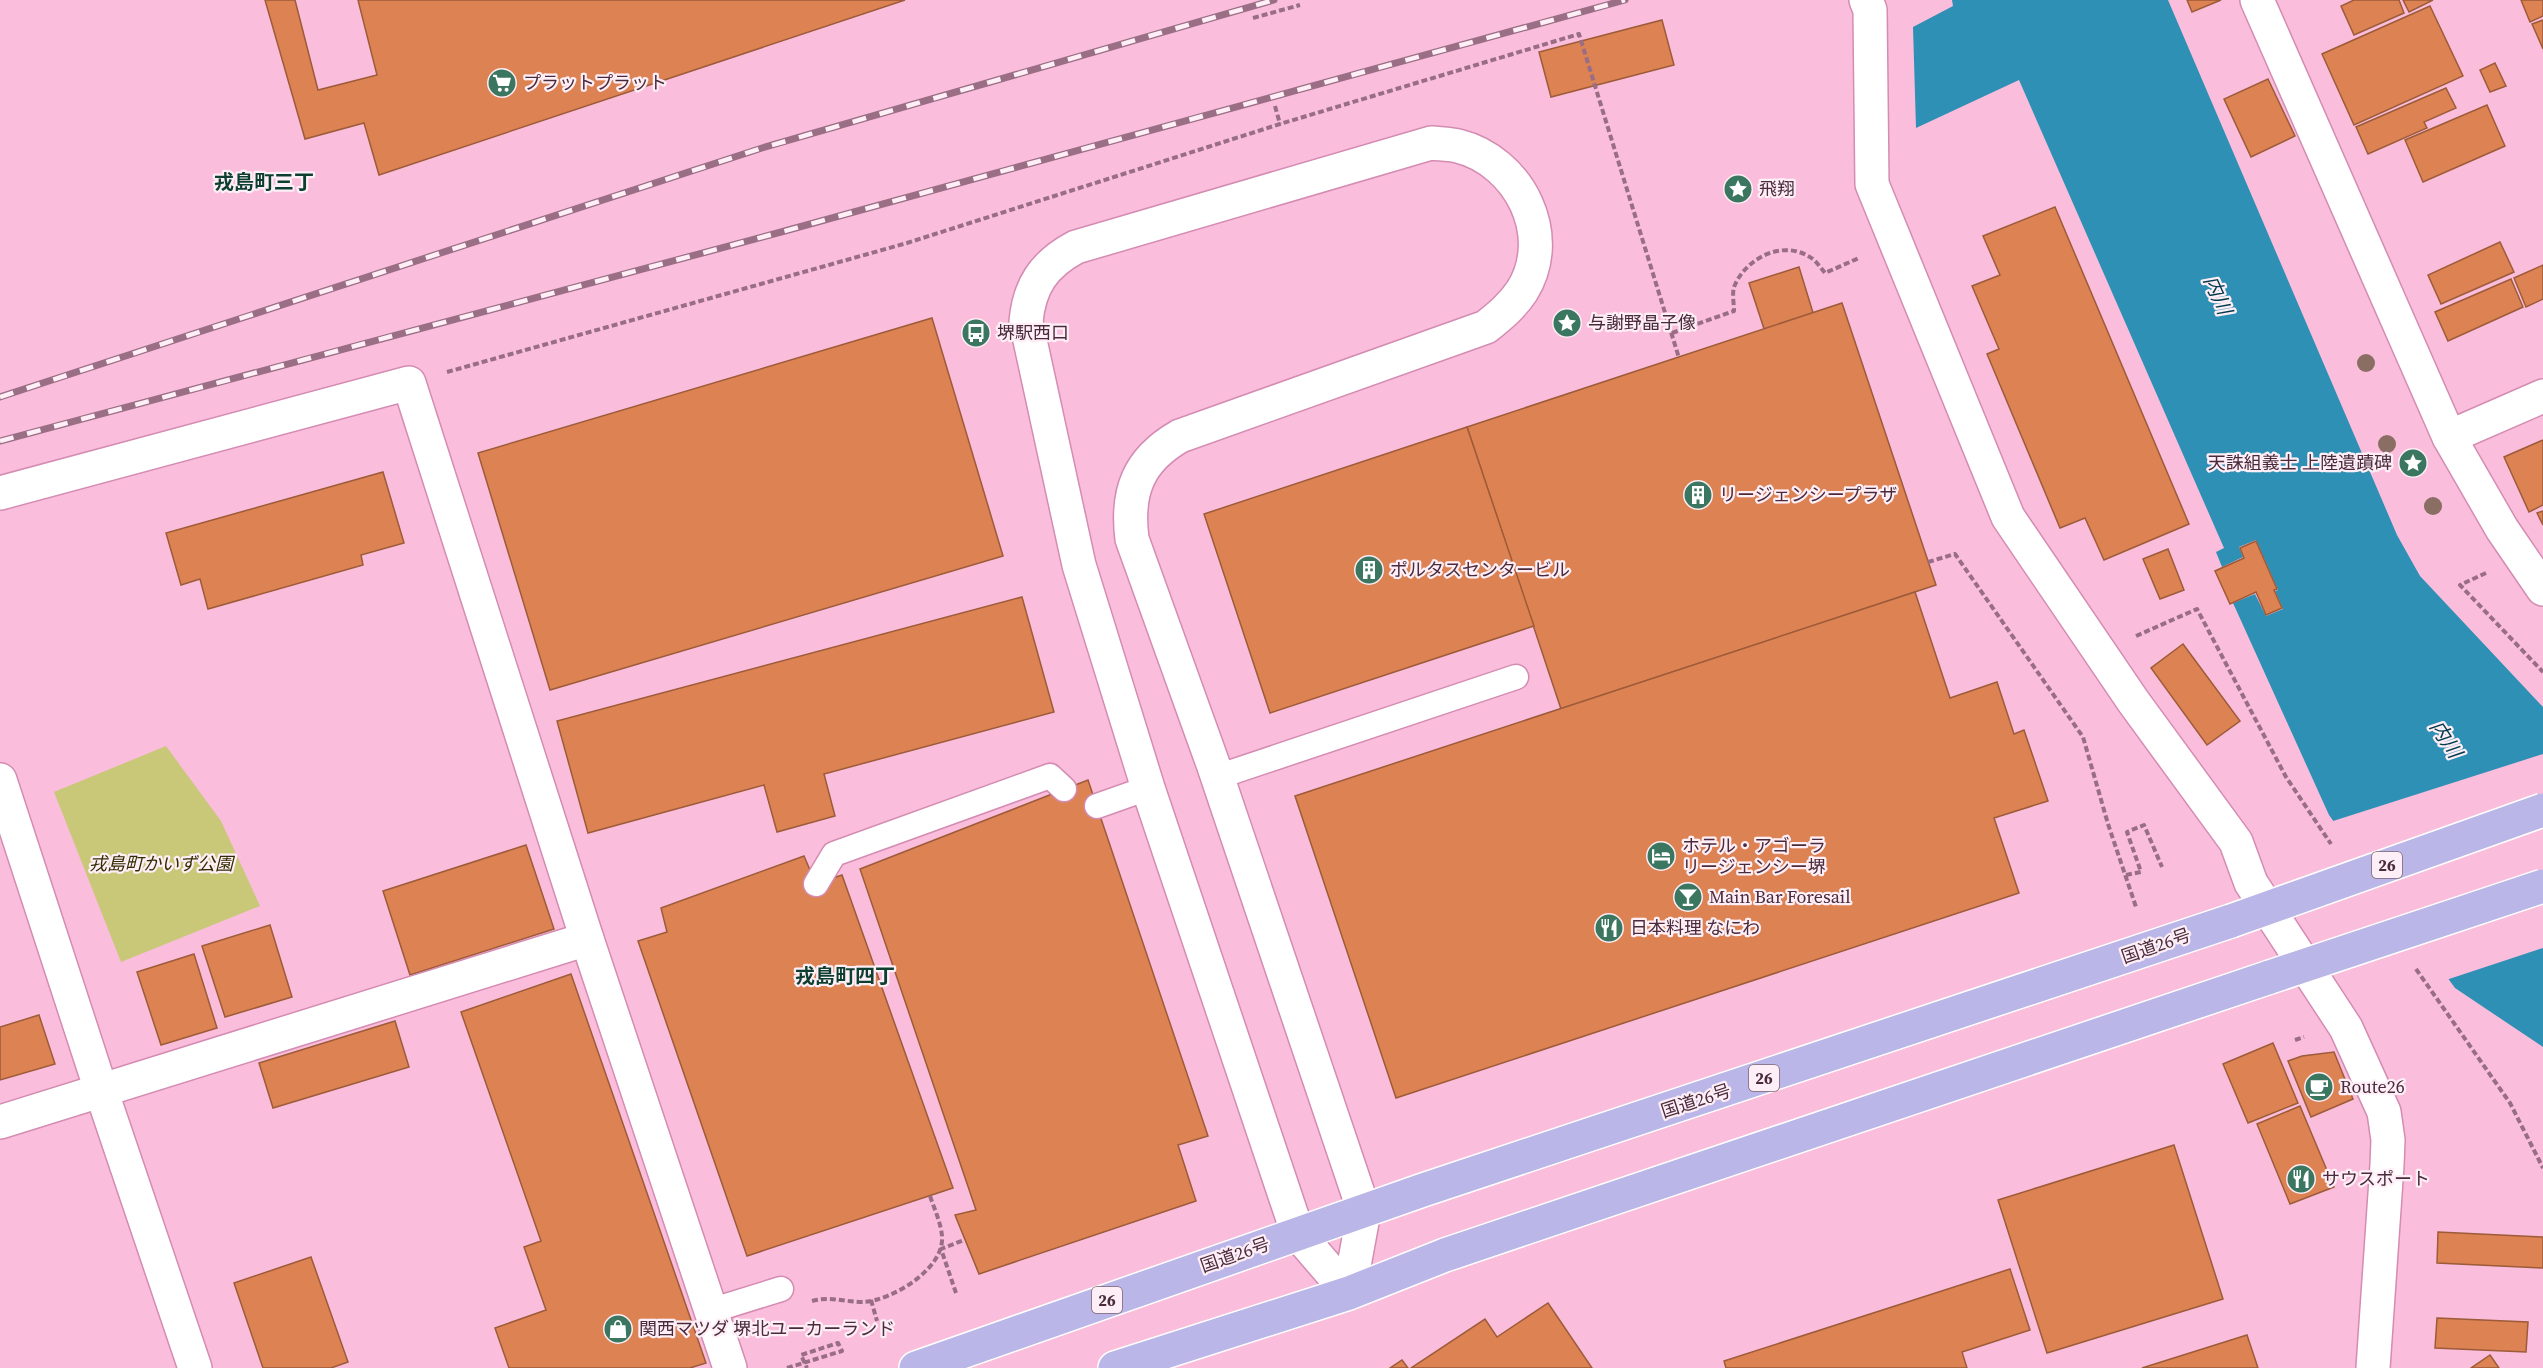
<svg xmlns="http://www.w3.org/2000/svg" width="2543" height="1368" font-family="'Source Serif 4','Noto Sans JP',serif">
<rect width="100%" height="100%" fill="#fabedc"/>
<path fill="#c9c778" d="M166,746l55,75 39,85 -139,56 -67,-170z"/>
<path fill="#2e90b4" d="M1952,0h216l229,535 23,41 123,131v340l-88,-59 -126,-173 -96,-212 22,-9 11,22 17,-7 -8,-18 3,-1 -22,-50 -17,7 4,10 -21,10 -6,-15 8,-4 -205,-468 -103,48 -3,-101 40,-21z"/>
<path fill="#fabedc" d="M2543,754v194l-97,32 -116,-158z"/>
<g fill="#dd8253" stroke="#9d5b39" stroke-width="1.5">
<path d="M265,0h30l23,90 59,-15 -19,-75h547l-526,175 -15,-52 -59,16z"/>
<path d="M2187,0h34l-29,12z"/>
<path d="M2354,0h45l5,13 -50,22 -13,-29z"/>
<path d="M2403,0h30l-24,12z"/>
<path d="M2521,0h22v16l-13,6z"/>
<path d="M2430,6l33,70 -109,49 -32,-71z"/>
<path d="M1662,20l12,45 -123,32 -12,-45z"/>
<path d="M2543,20v29l-11,-25z"/>
<path d="M2495,63l11,23 -16,6 -10,-22z"/>
<path d="M2268,79l27,57 -44,21 -27,-58z"/>
<path d="M2446,88l10,20 -32,14 3,6 -59,26 -12,-27z"/>
<path d="M2487,105l18,41 -82,36 -18,-42z"/>
<path d="M2055,207l134,317 -85,36 -19,-42 -25,10 -73,-174 12,-5 -27,-63 28,-11 -17,-39z"/>
<path d="M2500,242l14,30 -73,32 -13,-29z"/>
<path d="M2543,265v34l-17,8 -12,-29z"/>
<path d="M1799,267l19,62 -49,15 -20,-61z"/>
<path d="M2511,279l12,28 -75,34 -13,-29z"/>
<path d="M1842,303l94,282 -375,124 -94,-282z"/>
<path d="M932,318l71,238 -453,134 -72,-237z"/>
<path d="M1467,427l67,199 -264,87 -66,-199z"/>
<path d="M2543,440v65l-14,7 -25,-55z"/>
<path d="M383,472l21,71 -43,12 2,10 -155,44 -8,-30 -19,6 -15,-52z"/>
<path d="M2543,511v14l-6,-12z"/>
<path d="M2256,541l21,48 -3,1 8,18 -16,7 -10,-23 -26,12 -15,-33 29,-13 -4,-10z"/>
<path d="M2168,549l16,41 -24,9 -17,-40z"/>
<path d="M1915,592l35,106 47,-16 17,52 10,-4 24,71 -54,17 25,75 -623,205 -101,-302z"/>
<path d="M1022,597l32,115 -230,62 11,42 -58,16 -13,-47 -176,48 -31,-112z"/>
<path d="M2183,644l57,77 -33,24 -56,-77z"/>
<path d="M1088,780l120,356 -30,9 18,56 -217,73 -24,-59 21,-5 -116,-341z"/>
<path d="M526,845l28,84 -144,46 -27,-84z"/>
<path d="M804,856l12,28 26,-9 111,313 -206,68 -109,-315 29,-9 -6,-24z"/>
<path d="M270,925l22,72 -67,20 -23,-71z"/>
<path d="M194,954l23,74 -56,17 -24,-73z"/>
<path d="M571,974l135,389 -16,5h-181l-14,-40 51,-18 -22,-63 17,-6 -80,-229z"/>
<path d="M39,1015l16,49 -55,16v-53z"/>
<path d="M395,1021l14,46 -136,41 -14,-45z"/>
<path d="M2273,1043l25,60 -50,20 -25,-59z"/>
<path d="M2334,1052l19,47 -42,18 -23,-56 14,-5z"/>
<path d="M2300,1106l34,81 -44,17 -33,-80z"/>
<path d="M2174,1145l49,154 -176,54 -49,-153z"/>
<path d="M2438,1232l105,5v31l-106,-5z"/>
<path d="M311,1257l37,105 -17,6h-68l-29,-85z"/>
<path d="M2010,1269l20,61 -68,22 5,16h-241l-2,-7z"/>
<path d="M1548,1303l44,65h-181l74,-49 12,18z"/>
<path d="M2437,1318l91,4 -2,30 -91,-4z"/>
<path d="M2247,1335l11,33h-116z"/>
<path d="M2490,1355l9,13h-28z"/>
<path d="M1402,1360l6,8h-18z"/>
</g>
<g fill="none" stroke-linecap="round" stroke-linejoin="round">
<g stroke="#d48cb2" stroke-width="27">
<g id="service">
<path d="M1217,777l299,-100"/>
<path d="M1097,806l51,-18"/>
<path d="M816,884l18,-30 216,-78 14,13"/>
<path d="M710,1311l71,-22"/>
</g>
</g>
<g stroke="#d48cb2" stroke-width="36">
<g id="minor">
<path d="M1866,0l4,10 2,174 136,333 125,184 103,141 15,41 95,145 38,84 4,28 -1,25 -14,203"/>
<path d="M2257,0l192,437 94,-41"/>
<path d="M1431,143c9,1 19,1 27,3 61,15 99,89 64,145 -10,15 -22,25 -36,36l-306,109c-42,24 -54,56 -48,103l81,225 151,447 -15,82 -51,-59 -150,-446 -69,-223 -53,-243c3,-36 18,-58 50,-75z"/>
<path d="M0,493l409,-110 178,556 143,429"/>
<path d="M0,780l101,310 94,278"/>
<path d="M0,1122l587,-183"/>
</g>
</g>
<g stroke="#d48cb2" stroke-width="36">
<path id="tertiary" d="M2449,437l53,92 41,60"/>
</g>
<g stroke="#fff" stroke-width="36">
<g id="trunk">
<path d="M916,1368l507,-178 808,-269"/>
<path d="M1115,1368l234,-75 96,-38 825,-278"/>
</g>
</g>
<g stroke="#996e84" stroke-width="4" stroke-dasharray="6 3" stroke-linecap="butt">
<path d="M1253,18l47,-13"/>
<path d="M1275,106l5,18"/>
<path d="M1672,333l62,-22c0,-7 -2,-17 0,-24 11,-28 47,-47 74,-31 7,3 12,11 17,17l34,-15"/>
<path d="M447,372l460,-129 373,-119 299,-90 100,324"/>
<path d="M1928,562l27,-8 128,183 25,87 28,83"/>
<path d="M2486,573l-26,12 83,87"/>
<path d="M2136,636l61,-27 89,168 45,67"/>
<path d="M2126,875l15,-3 -14,-40 17,-7 18,42"/>
<path d="M2416,969l94,134 33,65"/>
<path d="M2295,1040l9,-3"/>
<path d="M956,1293l-15,-44 23,-9"/>
<path d="M871,1300l6,21"/>
<path d="M812,1301c18,-5 33,1 51,1 28,-1 82,-33 79,-66 -1,-13 -8,-28 -12,-40"/>
<path d="M787,1368l55,-17 -4,-8 -37,12 6,13"/>
</g>
<use href="#service" stroke="#fff" stroke-width="24"/>
<use href="#minor" stroke="#fff" stroke-width="33"/>
<use href="#tertiary" stroke="#fff" stroke-width="33"/>
<use href="#trunk" stroke="#bab6e8" stroke-width="33"/>
<g stroke="#9a6e85" stroke-width="7">
<g id="rail">
<path d="M0,397l762,-249 512,-148"/>
<path d="M0,441l781,-209 844,-232"/>
</g>
</g>
<use href="#rail" stroke="#feeef6" stroke-width="4.5" stroke-dasharray="14" stroke-linecap="butt"/>
<g stroke="#fff" stroke-width="36" stroke-linecap="butt">
<g id="trunk-bridge">
<path d="M2231,921l312,-111"/>
<path d="M2270,977l273,-91"/>
</g>
</g>
<use href="#trunk-bridge" stroke="#bab6e8" stroke-width="33"/>
</g>
<g fill="#8a6e63">
<circle cx="2366" cy="363" r="9"/>
<circle cx="2387" cy="444" r="9"/>
<circle cx="2433" cy="506" r="9"/>
</g>
<defs>
<g id="supermarket-disc" transform="scale(1.5)"><circle r="9.5" fill="#3b7660" stroke="#feeef6"/><path d="M-6-5.5h2.5l.6 2H6L4.5 2H-2.5L-4.4-4H-6ZM-1.5 3.2a1.3 1.3 0 1 0 .1 0ZM3 3.2a1.3 1.3 0 1 0 .1 0Z" fill="#fff"/></g>
<g id="sight-disc" transform="scale(1.5)"><circle r="9.5" fill="#3b7660" stroke="#feeef6"/><path d="M0-6L1.8-2.2L6-1.7L2.9 1.2L3.7 5.4L0 3.3L-3.7 5.4L-2.9 1.2L-6-1.7L-1.8-2.2Z" fill="#fff"/></g>
<g id="bus-disc" transform="scale(1.5)"><circle r="9.5" fill="#3b7660" stroke="#feeef6"/><path d="M-5-6H5V4H4V6H2V4H-2V6H-4V4H-5ZM-3.5-4V0h7V-4ZM-3.5 1.2v1.5H-2V1.2ZM2 1.2v1.5H3.5V1.2Z" fill="#fff"/></g>
<g id="building-disc" transform="scale(1.5)"><circle r="9.5" fill="#3b7660" stroke="#feeef6"/><path d="M-4-6H4V6H1V3H-1V6H-4ZM-2.5-4.3h1.7v1.8h-1.7ZM.8-4.3h1.7v1.8H.8ZM-2.5-1h1.7V.8h-1.7ZM.8-1h1.7V.8H.8Z" fill="#fff"/></g>
<g id="hotel-disc" transform="scale(1.5)"><circle r="9.5" fill="#3b7660" stroke="#feeef6"/><path d="M-6-4.5h1.5V1H6V5H4.5V3h-9V5H-6ZM-4 0a1.8 1.8 0 1 1 3.6 0ZM.5 0V-2.5h3Q6-2.5 6 0Z" fill="#fff"/></g>
<g id="bar-disc" transform="scale(1.5)"><circle r="9.5" fill="#3b7660" stroke="#feeef6"/><path d="M-6-5H6L.8 .8V4.5H3.5V6h-7V4.5H-.8V.8Z" fill="#fff"/></g>
<g id="restaurant-disc" transform="scale(1.5)"><circle r="9.5" fill="#3b7660" stroke="#feeef6"/><path d="M-5-6h1v4h1v-4h1v4h1v-4h1v5L-1.5 .5V6h-2V.5L-5-1ZM5-6V6H3V1.5H1.5Q1.5-4 5-6Z" fill="#fff"/></g>
<g id="cafe-disc" transform="scale(1.5)"><circle r="9.5" fill="#3b7660" stroke="#feeef6"/><path d="M-5.5-4.5H6V0H3Q3 3.5 0 3.5H-2.5Q-5.5 3.5-5.5 0ZM3-3.2v2h1.7v-2ZM-6 4.5H4V6H-6Z" fill="#fff"/></g>
<g id="shop-disc" transform="scale(1.5)"><circle r="9.5" fill="#3b7660" stroke="#feeef6"/><path d="M-5-2.5h2.3a2.7 3.5 0 0 1 5.4 0H5L5.5 6h-11ZM-1.5-2.5h3a1.5 2.3 0 0 0-3 0Z" fill="#fff"/></g>
</defs>
<g fill-rule="evenodd">
<use href="#supermarket-disc" x="502" y="83"/>
<use href="#sight-disc" x="1738" y="189"/>
<use href="#sight-disc" x="1567" y="323"/>
<use href="#bus-disc" x="976" y="333"/>
<use href="#sight-disc" x="2413" y="463"/>
<use href="#building-disc" x="1698" y="495"/>
<use href="#building-disc" x="1369" y="570"/>
<use href="#hotel-disc" x="1661" y="856"/>
<use href="#bar-disc" x="1688" y="897"/>
<use href="#restaurant-disc" x="1609" y="928"/>
<use href="#cafe-disc" x="2319" y="1087"/>
<use href="#restaurant-disc" x="2301" y="1179"/>
<use href="#shop-disc" x="618" y="1329"/>
</g>
<g text-anchor="middle" stroke-width="4.5" stroke-linejoin="round" paint-order="stroke">
<g fill="#feeef6" stroke="#7f6673" stroke-width="1.5">
<rect x="2372" y="852" width="30" height="26" rx="4.5"/>
<rect x="1749" y="1065" width="30" height="26" rx="4.5"/>
<rect x="1092" y="1287" width="30" height="26" rx="4.5"/>
</g>
<g font-size="16" font-weight="bold" fill="#492b3b">
<text x="2387" y="871">26</text>
<text x="1764" y="1084">26</text>
<text x="1107" y="1306">26</text>
</g>
<g font-size="18" fill="#492b3b" stroke="#feeef6" text-anchor="start">
<text x="523" y="89">プラットプラット</text>
<text x="1759" y="195">飛翔</text>
<text x="1588" y="329">与謝野晶子像</text>
<text x="997" y="339">堺駅西口</text>
<text x="2392" y="469" text-anchor="end">天誅組義士 上陸遺蹟碑</text>
<text x="1719" y="501">リージェンシープラザ</text>
<text x="1390" y="576">ポルタスセンタービル</text>
<text x="1682" y="852">ホテル・アゴーラ<tspan x="1682" dy="21">リージェンシー堺</tspan></text>
<text x="1709" y="903">Main Bar Foresail</text>
<text x="1630" y="934">日本料理 なにわ</text>
<text x="2340" y="1093">Route26</text>
<text x="2322" y="1185">サウスポート</text>
<text x="639" y="1335">関西マツダ 堺北ユーカーランド</text>
</g>
<g font-size="18" font-style="italic" fill="#2f2d00" stroke="#feeef6">
<text x="161" y="870">戎島町かいず公園</text>
</g>
<g font-size="18" fill="#492b3b" stroke="#feeef6">
<text transform="translate(2156 946) rotate(-19)" y="6">国道26号</text>
<text transform="translate(1696 1101) rotate(-18)" y="6">国道26号</text>
<text transform="translate(1235 1255) rotate(-19)" y="6">国道26号</text>
</g>
<g font-size="20" font-weight="bold" fill="#0c3f2f" stroke="#feeef6">
<text x="264" y="189">戎島町三丁</text>
<text x="845" y="983">戎島町四丁</text>
</g>
<g font-size="20" font-style="italic" fill="#003a4d" stroke="#feeef6">
<text transform="translate(2218 295) rotate(66)" y="7">内川</text>
<text transform="translate(2446 739) rotate(57)" y="7">内川</text>
</g>
</g>
</svg>
